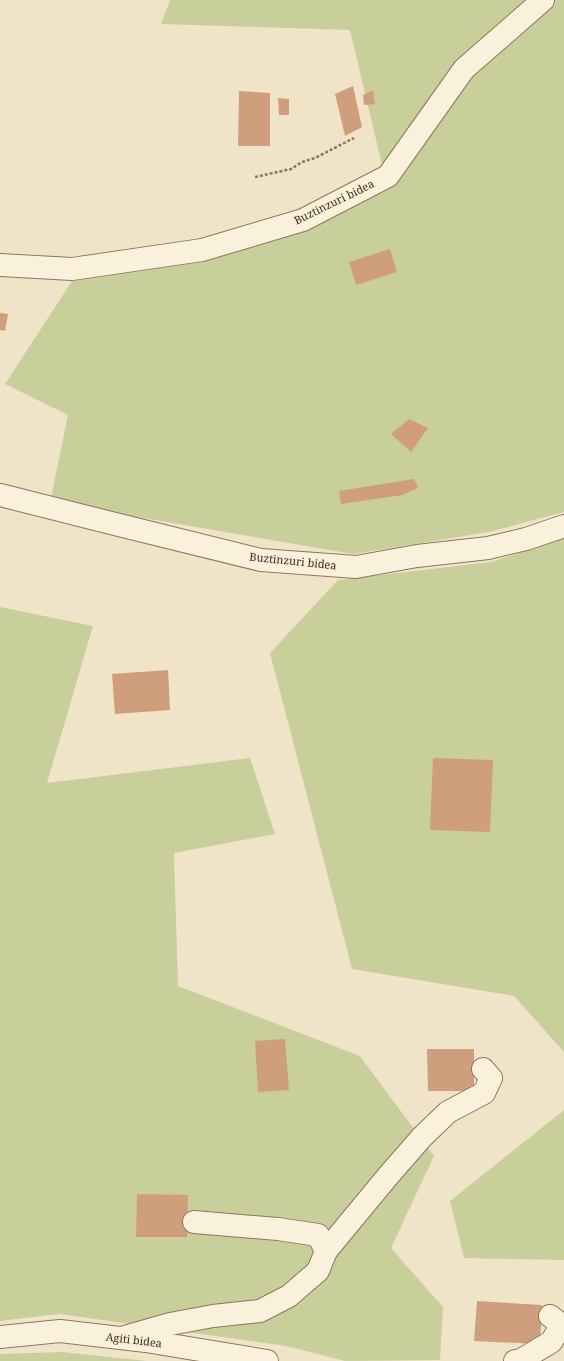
<svg xmlns="http://www.w3.org/2000/svg" width="564" height="1361" font-family="'Noto Serif',serif">
<rect width="100%" height="100%" fill="#f0e4c8"/>
<g fill="#c9cf9b">
<path d="M170,0h394v512l-75,20 -136,22 -233,-40 -69,-16 17,-83 -63,-31 67,-103 134,-21 181,-74 -37,-156 -189,-6z"/>
<path d="M564,538v514l-50,-56 -162,-27 -82,-316 68,-73 153,-18z"/>
<path d="M0,607l93,19 -46,157 203,-25 25,76 -101,19 4,133 182,70 74,100 -43,92 52,59 -3,53 -95,1 -59,-15 -227,-32 -59,7z"/>
<path d="M564,1110v150l-100,-2 -14,-57z"/>
<path d="M62,1352l85,9h-147v-7z"/>
</g>
<g fill="#cf9f7d">
<path d="M353,86l9,41 -17,9 -10,-42z"/>
<path d="M373,90l2,14 -11,1 -1,-10z"/>
<path d="M239,91l31,2v53h-32z"/>
<path d="M278,98l11,1v16h-10z"/>
<path d="M390,249l7,23 -41,13 -7,-23z"/>
<path d="M0,313l8,1 -3,17 -5,-1z"/>
<path d="M409,419l19,9 -17,24 -20,-18z"/>
<path d="M414,479l4,9 -15,7 -62,9 -2,-13z"/>
<path d="M168,670l2,40 -55,4 -3,-40z"/>
<path d="M433,758l60,2 -3,72 -60,-2z"/>
<path d="M285,1039l4,51 -31,2 -3,-51z"/>
<path d="M427,1049h47v42h-46z"/>
<path d="M137,1194l51,1 -1,42h-51z"/>
<path d="M477,1301l65,4 -2,39 -66,-3z"/>
</g>
<g fill="none" stroke-linecap="round" stroke-linejoin="round">
<g stroke="#8d765c" stroke-width="24">
<g id="minor">
<path d="M0,265l72,4 130,-19 101,-30 85,-44 76,-107 79,-69"/>
<path d="M0,495l123,31 138,34 95,7 61,-11 71,-8 38,-9 38,-13"/>
<path d="M326,1251l62,-75 34,-39 26,-25 36,-19 7,-15 -8,-9"/>
<path d="M0,1337l60,-6 86,10 121,20"/>
<path d="M121,1338l49,-14 43,-8 47,-5 29,-15 29,-25 8,-20 -8,-16 -40,-6 -84,-7"/>
<path d="M515,1361l6,-1 30,-18 11,-17 -12,-9"/>
</g>
</g>
<path stroke="#8d765c" stroke-width="2.5" stroke-dasharray="3 2" stroke-linecap="butt" d="M255,177l36,-8 11,-7 13,-4 39,-20"/>
<use href="#minor" stroke="#faf1dc" stroke-width="22"/>
</g>
<g text-anchor="middle" stroke-width="3" stroke-linejoin="round" paint-order="stroke">
<g font-size="11" fill="#3d2e20" stroke="#f7eed8">
<text transform="translate(334 202) rotate(-26)" y="4">Buztinzuri bidea</text>
<text transform="translate(293 561) rotate(6)" y="4">Buztinzuri bidea</text>
<text transform="translate(134 1340) rotate(7)" y="4">Agiti bidea</text>
</g>
</g>
</svg>
